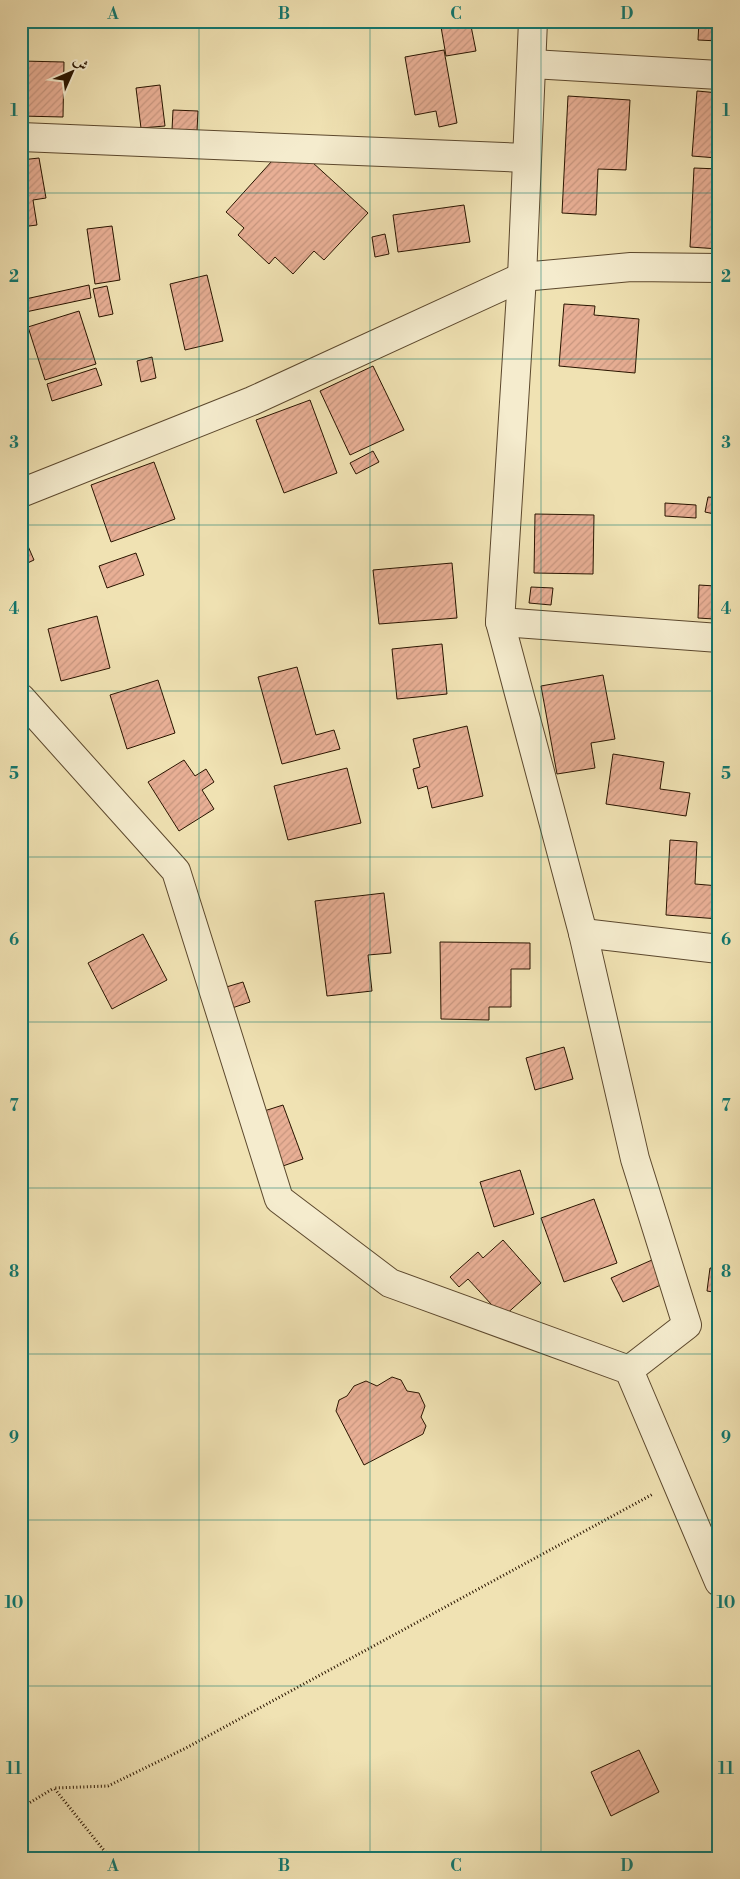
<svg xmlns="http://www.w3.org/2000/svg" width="740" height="1879" font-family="'Libre Bodoni',Amiri,serif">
<defs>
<pattern id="building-hatch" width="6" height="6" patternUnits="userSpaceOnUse" patternTransform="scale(1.25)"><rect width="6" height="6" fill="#e8af95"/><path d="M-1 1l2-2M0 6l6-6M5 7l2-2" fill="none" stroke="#c7967f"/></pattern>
</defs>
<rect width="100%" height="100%" fill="#f0e2b3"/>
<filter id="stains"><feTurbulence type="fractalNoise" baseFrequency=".004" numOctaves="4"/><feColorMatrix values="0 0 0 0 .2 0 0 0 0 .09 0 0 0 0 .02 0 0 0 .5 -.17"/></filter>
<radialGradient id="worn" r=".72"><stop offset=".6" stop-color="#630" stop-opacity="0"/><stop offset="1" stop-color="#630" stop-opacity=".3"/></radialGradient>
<g fill="url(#building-hatch)" stroke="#2a1500">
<path d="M440,21h30l6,30 -30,5z"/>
<path d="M699,21h20v20l-21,-1z"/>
<path d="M444,50l13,73 -18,4 -3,-16 -21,4 -10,-58z"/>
<path d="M21,61l43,1 -1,55 -42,-1z"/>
<path d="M160,85l5,41 -24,2 -5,-40z"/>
<path d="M697,91l22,2 -2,65 -25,-2z"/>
<path d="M568,96l62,4 -4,70 -28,-1 -2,46 -34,-2z"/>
<path d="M173,110l25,1 -1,20 -25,-1z"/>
<path d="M281,151l20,1 67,61 -44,47 -10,-9 -21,23 -18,-17 -6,7 -31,-29 6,-7 -18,-16z"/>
<path d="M39,158l7,40 -13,2 4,25 -16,2v-67z"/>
<path d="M694,168l25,1v80l-29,-2z"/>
<path d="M464,205l6,37 -72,10 -5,-37z"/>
<path d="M112,226l8,54 -25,4 -8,-55z"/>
<path d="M385,234l4,20 -14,3 -3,-20z"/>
<path d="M207,275l16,66 -38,9 -15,-66z"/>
<path d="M89,285l2,13 -70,15v-13z"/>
<path d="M107,286l6,28 -14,3 -6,-28z"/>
<path d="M564,304l31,2 -1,9 45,4 -4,54 -76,-7z"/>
<path d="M79,311l17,53 -51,16 -17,-53z"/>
<path d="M152,357l4,21 -15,4 -4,-21z"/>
<path d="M373,366l31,64 -54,25 -30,-64z"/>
<path d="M96,368l6,17 -50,16 -5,-17z"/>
<path d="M310,400l27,73 -53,20 -28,-73z"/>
<path d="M373,451l6,11 -23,12 -6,-11z"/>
<path d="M154,462l21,57 -64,23 -20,-57z"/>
<path d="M708,497l11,1v17l-14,-3z"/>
<path d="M665,503l31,2v13l-31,-2z"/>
<path d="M535,514l59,1 -1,59 -59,-1z"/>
<path d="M21,530l13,30 -13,6z"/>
<path d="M136,553l8,22 -37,13 -8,-22z"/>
<path d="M452,563l5,55 -78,6 -6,-54z"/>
<path d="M699,585l16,1 -1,33 -16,-1z"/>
<path d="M531,587l22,1 -2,17 -22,-2z"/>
<path d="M97,616l13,52 -49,13 -13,-52z"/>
<path d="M442,644l5,50 -50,5 -5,-50z"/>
<rect x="713" y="654" width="6" height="15"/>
<path d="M297,667l19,68 18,-5 6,19 -58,15 -24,-87z"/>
<path d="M603,675l12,64 -24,4 4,25 -38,6 -16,-88z"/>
<path d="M158,680l17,53 -48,16 -17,-54z"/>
<path d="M467,726l16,70 -51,12 -5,-22 -9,3 -5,-20 7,-2 -7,-28z"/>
<path d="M613,754l51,8 -4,27 30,4 -4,23 -80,-12z"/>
<path d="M184,760l11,16 11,-7 8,13 -12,8 12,19 -35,22 -31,-49z"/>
<path d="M347,768l14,55 -73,17 -14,-54z"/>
<path d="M670,840l27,2 -2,42 24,2v33l-53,-4z"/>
<path d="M384,893l7,60 -23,2 4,36 -45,5 -12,-95z"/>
<path d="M143,934l24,46 -55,29 -24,-46z"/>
<path d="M440,942l90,1v26h-19v38h-22v13l-48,-1z"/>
<path d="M243,982l7,20 -21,7 -6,-21z"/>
<path d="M564,1047l9,32 -38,11 -9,-32z"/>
<path d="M283,1105l20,54 -23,8 -19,-55z"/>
<path d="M520,1170l14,44 -40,13 -14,-45z"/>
<path d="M594,1199l23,64 -53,19 -23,-64z"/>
<path d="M716,1200h3v52h-2z"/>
<path d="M503,1240l38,43 -38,34 -35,-38 -9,8 -9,-10 28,-25 5,6z"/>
<path d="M652,1260l11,24 -40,18 -12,-24z"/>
<path d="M710,1268l9,1v24l-12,-2z"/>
<path d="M392,1377l9,3 6,11 12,2 6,13 -4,11 5,9 -3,8 -59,31 -28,-54 3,-11 8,-4 7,-10 12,-5 11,5z"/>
<path d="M639,1750l20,42 -48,24 -20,-44z"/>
</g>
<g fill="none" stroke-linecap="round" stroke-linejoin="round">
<g stroke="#5c482d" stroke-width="30">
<g id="street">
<path d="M533,21l-11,256 -22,345 83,311 52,226 52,166 -58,45"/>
<path d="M532,64l187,11"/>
<path d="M21,137l506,21"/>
<path d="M21,493l231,-92 270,-124 109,-10 88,1"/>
<path d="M500,622l219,16"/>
<path d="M21,698l155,173 103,328 111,84 239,87 90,212"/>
<path d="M583,933l136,16"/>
</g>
</g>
<g stroke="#2a1500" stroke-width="3" stroke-dasharray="1 2.5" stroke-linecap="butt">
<path d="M21,1808l33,-20"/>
<path d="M110,1858l-56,-70 54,-2 78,-38 467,-254"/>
</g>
<use href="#street" stroke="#f5ecce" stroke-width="28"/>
</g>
<path fill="none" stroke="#0f766e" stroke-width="1" stroke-opacity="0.55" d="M199,21v1837M370,21v1837M541,21v1837M21,193h698M21,359h698M21,525h698M21,691h698M21,857h698M21,1022h698M21,1188h698M21,1354h698M21,1520h698M21,1686h698"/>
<rect width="740" height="1879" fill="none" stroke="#f0e2b3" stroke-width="55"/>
<g transform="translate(72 72) rotate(45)" stroke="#f5ecce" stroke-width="4" paint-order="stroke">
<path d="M0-4L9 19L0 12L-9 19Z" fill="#2a1500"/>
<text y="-8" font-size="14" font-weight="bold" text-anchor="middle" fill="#2a1500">ش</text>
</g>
<rect x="28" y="28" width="684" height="1824" fill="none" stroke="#0f766e" stroke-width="2"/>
<g font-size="16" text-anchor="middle" font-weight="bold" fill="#0f766e">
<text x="113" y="19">A</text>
<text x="284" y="19">B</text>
<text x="456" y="19">C</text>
<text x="627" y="19">D</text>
<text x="14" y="116">1</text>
<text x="726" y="116">1</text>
<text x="14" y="282">2</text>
<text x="726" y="282">2</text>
<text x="14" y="448">3</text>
<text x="726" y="448">3</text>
<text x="14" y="614">4</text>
<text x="726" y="614">4</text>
<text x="14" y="779">5</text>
<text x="726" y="779">5</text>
<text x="14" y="945">6</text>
<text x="726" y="945">6</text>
<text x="14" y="1111">7</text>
<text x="726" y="1111">7</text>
<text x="14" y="1277">8</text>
<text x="726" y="1277">8</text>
<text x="14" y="1443">9</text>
<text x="726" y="1443">9</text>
<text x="14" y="1608">10</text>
<text x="726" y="1608">10</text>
<text x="14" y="1774">11</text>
<text x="726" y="1774">11</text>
<text x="113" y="1871">A</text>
<text x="284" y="1871">B</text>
<text x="456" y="1871">C</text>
<text x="627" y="1871">D</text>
</g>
<rect width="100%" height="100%" filter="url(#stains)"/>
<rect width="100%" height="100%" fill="url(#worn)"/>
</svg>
